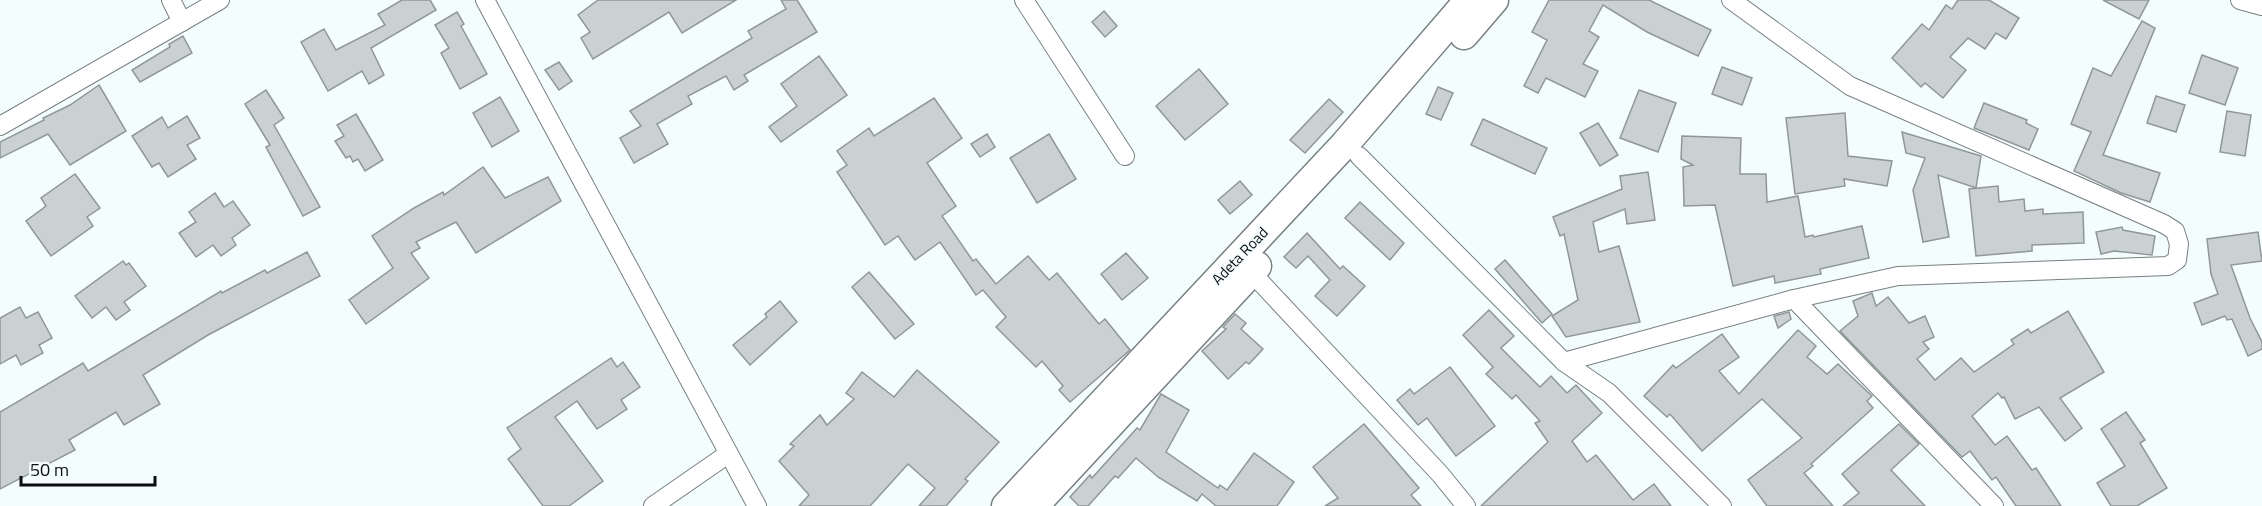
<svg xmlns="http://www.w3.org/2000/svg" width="2262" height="506" font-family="'Titillium Web',sans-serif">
<rect width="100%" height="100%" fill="#f4fdfe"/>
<g fill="#c9d1d3" stroke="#909799" stroke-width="1.5">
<path d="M402,0h28l6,10 -65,38 13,27 -15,9 -7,-13 -34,20 -27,-49 23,-13 12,21 49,-25 -7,-11z"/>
<path d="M598,0h138l-54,33 -13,-21 -76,47 -12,-21 9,-6 -12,-17z"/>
<path d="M781,0h16l20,32 -73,43 4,6 -14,9 -8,-14 -38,20 4,8 -35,20 11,20 -34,19 -14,-25 21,-12 -11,-15 122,-73 -4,-7 38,-22z"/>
<path d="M1549,0h100l62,30 -13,26 -51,-24 -44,-27 -14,26 10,6 -16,27 15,7 -13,26 -39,-19 -8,15 -14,-7 23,-46 -15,-8z"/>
<path d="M1958,0h31l30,18 -13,21 -10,-6 -11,16 -17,-11 -18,19 16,13 -23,28 -18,-15 -4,4 -29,-29 30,-34 7,6 17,-25 6,4z"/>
<path d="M2103,0h46l-10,19z"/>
<path d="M1104,11l13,15 -12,11 -13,-15z"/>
<path d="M457,12l7,12 -3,2 26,48 -27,15 -19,-36 8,-5 -14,-23z"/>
<path d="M2142,21l13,7 -52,127 57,18 -10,29 -29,-9 -47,-22 17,-39 -20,-8 22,-56 18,8z"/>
<path d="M183,36l9,17 -52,29 -8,-12 38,-23 -1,-3z"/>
<path d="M2202,55l36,13 -13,37 -36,-12z"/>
<path d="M819,56l28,39 -66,47 -12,-15 28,-21 -16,-22z"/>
<path d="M559,62l13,19 -13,9 -14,-20z"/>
<path d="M1722,67l30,11 -10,27 -30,-11z"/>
<path d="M1199,69l29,35 -43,36 -29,-34z"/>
<path d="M99,85l27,46 -56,34 -22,-31 -48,24v-16l44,-22 -1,-2 27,-13z"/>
<path d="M1438,87l15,6 -12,27 -15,-6z"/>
<path d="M266,90l18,28 -10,7 46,82 -17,9 -37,-69 4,-2 -25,-41z"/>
<path d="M1639,90l37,13 -18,49 -38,-14z"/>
<path d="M2156,96l29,9 -9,27 -29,-9z"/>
<path d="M500,97l19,34 -27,16 -19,-34z"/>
<path d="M934,98l28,40 -35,25 29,43 -14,10 31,45 3,-2 20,25 32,-28 21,24 8,-7 42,51 6,-5 25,31 -60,52 -11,-12 4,-4 -21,-25 -6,6 -40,-40 10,-10 -23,-27 -7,5 -36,-53 -25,18 -17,-24 -13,9 -48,-73 10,-7 -10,-14 32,-23 5,8z"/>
<path d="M1329,99l14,13 -38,41 -15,-13z"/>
<path d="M1984,103l43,17 -1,3 12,6 -9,21 -55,-22z"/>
<path d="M2227,111l24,4 -6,41 -25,-4z"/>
<path d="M1845,113l3,43 44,5 -5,25 -43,-7 1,7 -50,8 -9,-76z"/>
<path d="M356,114l27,46 -18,11 -7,-12 -5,3 -3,-6 -4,2 -11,-17 9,-5 -7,-11z"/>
<path d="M187,116l13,22 -13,7 9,14 -28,18 -9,-14 -7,4 -20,-31 30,-19 6,11z"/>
<path d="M1483,119l64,29 -12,26 -64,-29z"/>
<path d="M1598,123l20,32 -18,11 -20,-33z"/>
<path d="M1902,132l79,24 -5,32 -38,-13 11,62 -26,5 -10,-52 12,-32 -19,-5z"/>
<path d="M987,134l8,13 -15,10 -9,-13z"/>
<path d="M1049,134l27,45 -39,24 -27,-45z"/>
<path d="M1682,136l59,2 -1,36h26l1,28 31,-6 7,41 8,-2 1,2 48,-11 7,32 -49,11 1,5 -46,9 -1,-7 -41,10 -18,-81 -31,1 -1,-39 10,-2 -12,-6z"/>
<path d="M483,167l22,31 43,-21 13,24 -85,52 -20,-31 -40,20 4,6 -9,5 18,25 -63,46 -17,-24 44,-32 -21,-32 42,-28 29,-16 1,3z"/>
<path d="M1648,172l7,48 -28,4 -2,-15 -32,13 6,30 20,-6 21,76 -74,15 -14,-21 26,-16 -14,-66 -4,2 -7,-19 69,-28 -2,-13z"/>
<path d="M75,174l25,34 -13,9 6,9 -42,30 -25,-35 20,-15 -5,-8z"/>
<path d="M1240,181l12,14 -22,19 -12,-14z"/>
<path d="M1998,186l1,16 25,-3 1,12 18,-2v5l40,-2 1,31 -52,2v6l-56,5 -7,-67z"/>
<path d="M215,193l9,14 9,-6 17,24 -18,13 4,7 -15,11 -8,-11 -17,12 -17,-24 17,-11 -7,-10z"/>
<path d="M1360,202l44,41 -14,17 -45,-42z"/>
<path d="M2122,227l1,3 32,6 -3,19 -38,-4 -13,3 -5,-22z"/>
<path d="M2258,232l4,29 -31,4 19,53 12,24v7l-14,7 -16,-37 -5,1 -2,-4 -23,9 -8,-22 24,-9 -7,-20 -4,-35z"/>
<path d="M1307,233l33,36 3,-3 22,20 -28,30 -22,-20 15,-16 -22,-24 -12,12 -12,-11z"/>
<path d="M307,252l13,24 -112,59 -65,40 17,29 -36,21 -8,-13 -47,28 6,10 -75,39v-77l83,-49 5,8 133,-80 1,2 43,-23 2,3z"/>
<path d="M1126,253l22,25 -26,22 -21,-26z"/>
<path d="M1505,260l47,54 -10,9 -47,-54z"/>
<path d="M123,261l3,4 3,-2 17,23 -22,16 6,8 -14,10 -10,-13 -14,11 -17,-22z"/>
<path d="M869,272l45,52 -19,15 -43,-52z"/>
<path d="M1872,293l4,13 12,-9 21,26 16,-7 9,21 -11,5 6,7 -12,10 18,21 26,-22 13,14 40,-28 -3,-4 17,-11 3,4 37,-22 36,61 -44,26 22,30 -17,13 -26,-34 -24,12 -11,-22 -2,1 -4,-5 -26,23 23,29 12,-9 25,34 4,-2 25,38h-45l-20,-29 -4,3 -22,-29 -8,6 -122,-126 18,-15 -5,-15z"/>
<path d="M780,301l17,21 -47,43 -17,-20 34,-28 -2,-3z"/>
<path d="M20,307l6,11 12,-6 14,26 -13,7 4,8 -22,12 -5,-10 -16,9v-46z"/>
<path d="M1489,310l25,26 -13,12 39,39 11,-11 16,17 9,-8 26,28 -30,28 15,21 9,-7 37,45 21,-16 17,22h-190l67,-64 -13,-19 5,-2 -24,-26 -4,4 -26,-25 7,-7 -30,-32z"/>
<path d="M1789,312l2,7 -13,9 -4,-12z"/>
<path d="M1235,314l11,9 -5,6 22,20 -14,15 -3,-2 -18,17 -26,-28 24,-22 -3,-2z"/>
<path d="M1798,330l18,16 -9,11 20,17 11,-10 34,32 -5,5 6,7 -62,56 2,2 -9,7 29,33h-66l-19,-26 54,-42 -40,-39 -60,52 -32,-37 -3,3 -23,-21 29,-31 3,3 46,-34 17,23 -20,14 20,23z"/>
<path d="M611,358l6,9 6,-5 17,25 -19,13 6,9 -30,20 -20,-28 -22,16 48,64 -34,25h-26l-35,-47 13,-10 -14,-21z"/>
<path d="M1450,367l45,59 -39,30 -29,-38 -9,7 -21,-25 13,-11 4,5z"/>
<path d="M917,370l82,72 -34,37 3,2 -22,25h-27l16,-18 -27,-24 -38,42h-71l10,-11 -30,-34 15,-15 -4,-2 30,-29 7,10 27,-26 -8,-6 16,-21 32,25z"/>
<path d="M1161,394l28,16 -23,42 52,36 2,-3 7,5 27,-37 40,29 -17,24h-61l-14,-12 -5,7 -39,-24 -22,-19 -18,20 -3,-2 -27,30h-9l-9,-9 20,-22 2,3 45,-50 3,2z"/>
<path d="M2126,412l19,28 -5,3 27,45 -30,18h-26l-14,-23 28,-17 -24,-37z"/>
<path d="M1364,424l55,64 -8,7 10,11h-96l13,-8 -25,-31z"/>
<path d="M1899,424l20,20 -28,26 34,36h-82l16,-13 -17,-19z"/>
</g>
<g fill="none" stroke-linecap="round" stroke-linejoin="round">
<g stroke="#777f80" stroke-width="20">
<g id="street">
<path d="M171,0l11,22"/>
<path d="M485,0l272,506"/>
<path d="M1024,0l101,156"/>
<path d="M2240,0l22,6"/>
<path d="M0,126l220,-126"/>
<path d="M1359,156l205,206 45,31 113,113"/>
<path d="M1251,272l189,202 26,32"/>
<path d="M1794,299l200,207"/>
<path d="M1564,362l230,-63 104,-23 270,-10 9,-6 2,-16 -4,-13 -11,-7 -314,-138 -119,-86"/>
<path d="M653,506l75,-52"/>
</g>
</g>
<g stroke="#777f80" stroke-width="31">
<g id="primary">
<path d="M1464,35l30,-35"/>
<path d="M1006,506l339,-362 124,-144"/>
<path d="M1034,506l223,-240"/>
</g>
</g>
<use href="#street" stroke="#fff" stroke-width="18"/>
<use href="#primary" stroke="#fff" stroke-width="28"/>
</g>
<g text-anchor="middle" stroke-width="4.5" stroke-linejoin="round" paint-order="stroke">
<g font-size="15" fill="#0b0e0f" stroke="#f4fdfe">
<text transform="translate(1240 256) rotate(-46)" y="5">Adeta Road</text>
</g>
</g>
<path d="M21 476v9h134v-9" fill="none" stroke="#0b0e0f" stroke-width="3"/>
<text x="30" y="476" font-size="18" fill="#0b0e0f" stroke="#f4fdfe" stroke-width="4.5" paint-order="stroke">50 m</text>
</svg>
